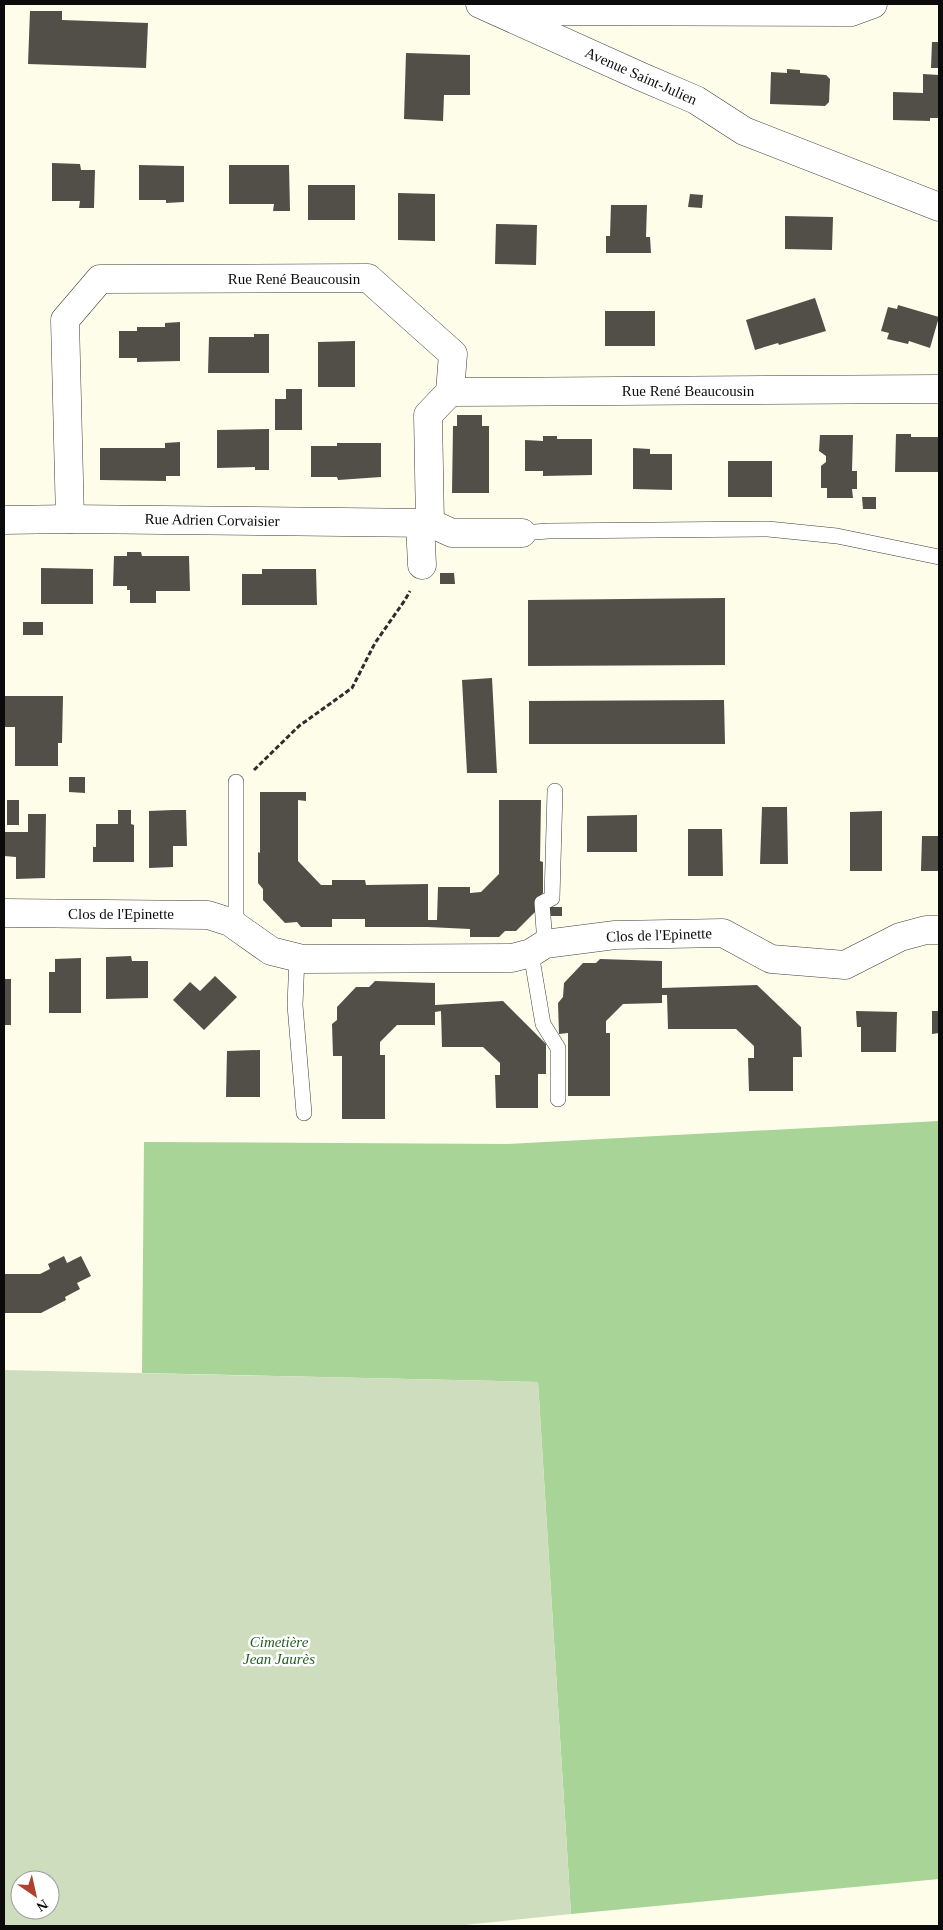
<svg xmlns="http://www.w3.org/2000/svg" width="943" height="1930" font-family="Georgia,serif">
<rect width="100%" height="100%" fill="#fdfdea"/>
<path fill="#a8d498" d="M939,1121v758l-368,35 -33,-532 -396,-9 2,-231 363,2z"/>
<path fill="#cdddbe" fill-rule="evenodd" d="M4,1370l534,12 33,532 -116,12h-451zM20,1880h30v30h-30z"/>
<g fill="#524e48">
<path d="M30,11h32v9l86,3 -2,45 -118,-4z"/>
<path d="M932,42h7v26h-8z"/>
<path d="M406,53l64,2v40h-26l-1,26 -39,-2z"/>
<path d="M787,69l13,1v3l26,2 4,4 -1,23 -4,4 -55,-2 1,-32 16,1z"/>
<path d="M923,74l16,1v43h-9v3l-37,-1v-28l30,1z"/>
<path d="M52,163l28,1 1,6h14l-1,38h-15l1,-7h-28z"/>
<path d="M139,165l45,1v36l-18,1v-3h-27z"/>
<path d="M229,165h60l1,46h-17l1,-7h-45z"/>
<rect x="308" y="185" width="47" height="35"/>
<path d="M398,193l37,1v47l-37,-1z"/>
<path d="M690,194l13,1 -1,13 -14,-1z"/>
<path d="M611,205h36l-1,32h4l1,16h-45v-17h4z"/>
<path d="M785,216l48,1 -1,33 -47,-1z"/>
<path d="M496,224l41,1 -1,40 -41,-1z"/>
<path d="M815,298l11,33 -47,14 -1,-2 -23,7 -9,-30z"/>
<path d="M898,305l41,12 -9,31 -21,-7 -1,3 -21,-5 2,-6 -8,-2 7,-24 9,2z"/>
<rect x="605" y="311" width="50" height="35"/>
<path d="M180,322v39l-43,1v-4h-18v-27h18v-4h28v-4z"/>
<path d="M254,334h15v39h-61l1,-36h45z"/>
<path d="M355,341v46h-37v-45z"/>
<path d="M286,389h16v41h-27v-31h11z"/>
<path d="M457,415h25v11h7v67h-37l1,-67h4z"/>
<path d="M269,429v41h-14v-3l-38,1v-38z"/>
<path d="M896,434h15v3h28v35h-44z"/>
<path d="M820,435h33l-1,36h5v18h-5l1,9h-26v-10h-6v-22l5,-4v-6l-7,-5z"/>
<path d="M543,436h14v3h35v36l-49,1v-5h-18v-31l18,1z"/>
<path d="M180,442v34h-14v5l-66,-1v-32h65v-5z"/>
<path d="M337,443h44v34l-43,3 -1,-3h-26v-31h26z"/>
<path d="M633,448l17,1v5h22v36l-39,-1z"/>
<rect x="728" y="461" width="44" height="36"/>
<path d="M862,497h14v12h-13z"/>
<path d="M127,552h14l1,4h47l1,35h-34v12h-26v-13h-3v-4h-14l1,-30h13z"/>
<path d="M41,568l52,1v35h-52z"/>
<path d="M262,569h54l1,36h-75v-31h20z"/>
<path d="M440,573h14l1,11h-15z"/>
<path d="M725,598v67l-197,1v-66z"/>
<rect x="23" y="622" width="20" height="13"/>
<path d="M492,678l5,95h-30l-5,-93z"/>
<path d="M4,696h59l-1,47h-4v23h-43v-39h-11z"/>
<path d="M724,700l1,44h-196v-43z"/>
<path d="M69,777h16v16l-16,-1z"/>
<path d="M260,792h46v9l-8,-1v61l23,24h11v-5h33l1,5 62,-1v36h9l1,-33h32v6l11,-1 18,-18v-74h42l-1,61 3,1v31l-7,7v11l-20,20h-11l-6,6h-29v-8l-42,-2h-63v-8h-33v8h-31l-4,-5 -12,1 -22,-23v-11l-5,-6v-31l2,1z"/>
<rect x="7" y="800" width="12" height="25"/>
<path d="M762,807h25l1,57h-28z"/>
<path d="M118,810h13v14l3,1v37h-41v-15h3v-23h22z"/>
<path d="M173,810h13l1,36h-14v21l-24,1v-57z"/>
<path d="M882,811v60h-32v-59z"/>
<path d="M28,814h18l-1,64 -29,1v-22l-12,-1v-24h24z"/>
<path d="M637,815v37h-50v-36z"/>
<path d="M688,829h34l1,47h-35z"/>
<path d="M922,836h17v35h-18z"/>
<path d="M550,907h12v9h-13z"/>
<path d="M131,956l1,5h16v37l-42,1v-42z"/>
<path d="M81,958v55h-32v-41h6v-13z"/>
<path d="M600,959l62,2v27l95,-3 44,42 1,30h-9v34h-44l-1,-33h6v-12l-18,-17h-68l-1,-34h-5v8l-39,1 -17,17v12h4v63h-42v-63l-9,1 -1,-31 5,-6 1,-14 19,-20h13z"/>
<path d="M215,976l22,21 -33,33 -31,-30 17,-18 10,9z"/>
<rect x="4" y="979" width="7" height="46"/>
<path d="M375,981l60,2v22l68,-4 43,43v30h-8v34h-42l-1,-33h5v-12l-17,-16h-41l-1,-36 -6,1v13h-38l-17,17v13h5v64h-43v-63h-9l-1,-32 5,-4v-13l19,-20h13z"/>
<path d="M856,1011l41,1 -1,40h-35v-25h-4z"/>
<path d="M932,1011h7v22l-7,1z"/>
<path d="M260,1050v47h-34l1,-46z"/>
<path d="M64,1256l3,7 14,-7 10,20 -14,7 3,6 -15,8 1,3 -25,13h-37v-39h36l10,-5 -2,-5z"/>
</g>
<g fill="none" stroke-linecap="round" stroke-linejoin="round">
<g stroke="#3e3e3e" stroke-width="16">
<g id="service">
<path d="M522,533l26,-2 220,-2 69,7 102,21"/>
<path d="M236,782v145"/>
<path d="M545,944l-3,-41 10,-5 3,-107"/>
<path d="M531,953l12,71 15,24v51"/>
<path d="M297,957l-2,48 9,108"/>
</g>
</g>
<g stroke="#3e3e3e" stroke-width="29">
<g id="minor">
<path d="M480,4l162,73 54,23 48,31 195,76"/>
<path d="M508,11l343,1 22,-8"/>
<path d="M450,392l489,-3"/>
<path d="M70,519l-5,-199 35,-41 268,-1 85,76 -3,38"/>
<path d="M4,520l66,-1 360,4 -2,-108 22,-23"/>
<path d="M420,523l2,42"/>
<path d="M430,523l22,10h70"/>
<path d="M4,913l204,2 22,7 41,29 32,8 209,-1 19,-5 14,-9 70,-9 108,-2 48,26 74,6 55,-28 26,-7h13"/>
</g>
</g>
<path stroke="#2d2d2d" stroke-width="3" stroke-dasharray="5 2.5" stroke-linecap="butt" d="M254,770l45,-44 53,-38 23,-45 30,-43 5,-9"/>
<use href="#service" stroke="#fff" stroke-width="15"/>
<use href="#minor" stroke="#fff" stroke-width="28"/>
</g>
<g text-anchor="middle" stroke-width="5" stroke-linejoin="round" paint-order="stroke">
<g font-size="15" fill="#0b0b0b" stroke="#fff">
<text transform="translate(641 76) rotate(24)" y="5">Avenue Saint-Julien</text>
<text x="294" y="284">Rue René Beaucousin</text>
<text x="688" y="396">Rue René Beaucousin</text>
<text transform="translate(212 520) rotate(1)" y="5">Rue Adrien Corvaisier</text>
<text x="121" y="919">Clos de l'Epinette</text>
<text transform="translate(659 935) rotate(-2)" y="5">Clos de l'Epinette</text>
</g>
<g font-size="15" font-style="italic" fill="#225c21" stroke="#fff">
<text x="279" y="1647">Cimetière<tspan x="279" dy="17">Jean Jaurès</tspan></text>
</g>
</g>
<rect width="943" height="1930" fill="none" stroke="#0b0b0b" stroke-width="10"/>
<g transform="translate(35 1895) rotate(146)"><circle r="24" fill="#ffffff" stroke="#9d9d9d"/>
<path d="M0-4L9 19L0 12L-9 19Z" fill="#af412f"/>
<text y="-8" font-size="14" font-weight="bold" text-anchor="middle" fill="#0b0b0b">N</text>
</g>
</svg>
